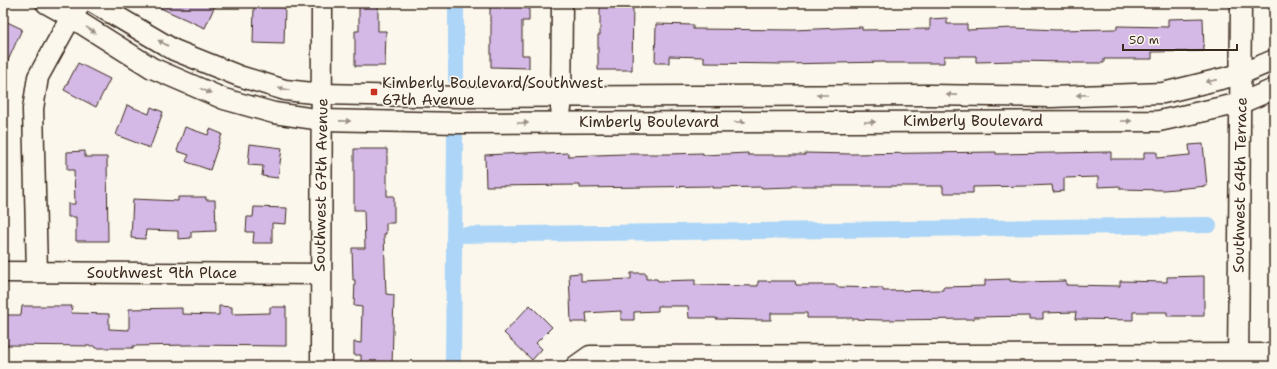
<svg xmlns="http://www.w3.org/2000/svg" width="1277" height="369" font-family="'Shantell Sans',sans-serif">
<rect width="100%" height="100%" fill="#fbf7ec"/>
<filter id="ink" filterUnits="userSpaceOnUse"><feTurbulence type="fractalNoise" baseFrequency=".025" numOctaves="2"/><feDisplacementMap in="SourceGraphic" scale="8" xChannelSelector="R" yChannelSelector="G"/><feConvolveMatrix kernelMatrix="1 2 1 2 8 2 1 2 1" color-interpolation-filters="sRGB"/></filter>
<g filter="url(#ink)">
<g fill="none" stroke-linecap="round" stroke-linejoin="round">
<g stroke="#acd5f7" stroke-width="16">
<path d="M456,79v-76"/>
<path d="M454,235l755,-10"/>
<path d="M453,366l2,-229"/>
</g>
</g>
<g fill="#d4b9e7" stroke="#3b2a1e">
<path d="M149,3h67l-11,25z"/>
<path d="M359,3h19v28h8l-1,35h-30v-35h4z"/>
<path d="M490,3h32v5h7v13h-7v34h7v13l-38,-1v-45h-1z"/>
<path d="M600,3h33l-1,67h-34v-35h2z"/>
<path d="M254,6l31,1 -1,37 -31,-1z"/>
<path d="M947,18v6h20v6l47,-2 42,2 61,-1v-3l51,1v-8l35,-1 1,33 -52,1v7h-48v4h-35v-1l-54,-1 -39,1v-6h-32v7h-59v-1l-101,2 -80,-1v-6l-35,-1v7h-14l1,-39 37,1v4l101,1 68,-3v3l68,-1v-10z"/>
<path d="M3,20l19,9 -19,43z"/>
<path d="M78,63l32,16 -14,28 -32,-17z"/>
<path d="M127,105l22,9 2,-7 12,5 -13,36 -34,-13z"/>
<path d="M185,127l23,8 2,-6 12,5 -12,36 -23,-8 -1,-1 3,-6 -12,-4z"/>
<path d="M250,144l32,4 -4,30 -16,-2 1,-10 -15,-1z"/>
<path d="M1203,144l4,42 -43,4 -44,-1v-3l-22,1v-10l-34,1v13l-11,1 -1,-7 -24,1 -55,1v6h-30v-7h-151v1l-30,1v-1l-49,1v-2l-133,2v-3l-94,1 -1,-31 60,-3v2l23,-1v3l56,-2h44l35,-1v2l45,-2v2h57v-2l47,1 144,-2v2l115,-2v7h33v-7h13v6l33,-3 -1,-10z"/>
<path d="M354,149h33v47h7v27h-8v11h-2l2,60 8,1 -2,71h-31v-11h-7v-13l7,1 1,-36 -8,-1 1,-26h-2l-1,-32h13l-1,-38h-10z"/>
<path d="M85,151v6h22l1,84h-32v-24h-8v-13h7l-1,-34h-7v-18z"/>
<path d="M178,197h28v3h9l1,31 -25,1v6l-13,1v-8l-32,-1 -1,9 -14,-1 2,-39 45,2z"/>
<path d="M254,207l33,1 -1,16 -14,-1v20h-19l1,-11h-8l1,-15h6z"/>
<path d="M581,273v8l50,-2v-6h15v6h11l1,2 37,-1v5l63,1v-5h37l1,4h41v2l46,1v3l60,-1v-3l42,-1v-6l25,-1v2l11,1 45,-1v4l54,1v-5l47,1v-5l37,-1v40h-37v-4h-34v8l-58,-1 1,-7 -33,1v6h-13v-3l-56,1v2l-92,1 -30,-1v-1h-45v-5h-36v7h-12l-43,-1v-1h-27l-1,-12h-30v5l-24,1v8h-13v-9l-35,2 1,9h-16l-2,-48z"/>
<path d="M530,305l22,22 -16,16 6,6 -10,11 -28,-27z"/>
<path d="M22,306h50l-1,7 38,1v15l20,1v-21l53,-1v6l37,1v-9l13,1v7l38,-1v-6h16v39l-96,-1 -57,1v2h-38v-2l-92,-1v-30h18z"/>
</g>
<g fill="none" stroke-linecap="round" stroke-linejoin="round">
<g stroke="#3b2a1e" stroke-width="23">
<g id="minor">
<path d="M46,3l25,14 81,51 72,31 50,14 48,7 137,3 700,-2 82,-18 33,-14"/>
<path d="M94,3l80,47 65,26 46,14 37,4 139,3 469,-2 121,2 112,-4 78,-19 33,-14"/>
<path d="M561,109l1,-106"/>
<path d="M3,272l317,2"/>
<path d="M37,272l-4,-163 5,-32 33,-60 8,-11"/>
<path d="M321,366l1,-363"/>
<path d="M576,366l14,-10 684,-2"/>
<path d="M1238,366l3,-363"/>
</g>
</g>
<use href="#minor" stroke="#fbf7ec" stroke-width="20"/>
</g>
<defs><path id="oneway-solid" d="M-6-.8H1V-3.2L6.5 0L1 3.2V.8H-6Z"/></defs>
<g fill="#9b9085">
<use href="#oneway-solid" transform="translate(91 30) rotate(32)"/>
<use href="#oneway-solid" transform="translate(163 43) rotate(-150)"/>
<use href="#oneway-solid" transform="translate(1211 81) rotate(167)"/>
<use href="#oneway-solid" transform="translate(284 89) rotate(-168)"/>
<use href="#oneway-solid" transform="translate(206 91) rotate(24)"/>
<use href="#oneway-solid" transform="translate(822 95) rotate(180)"/>
<use href="#oneway-solid" transform="translate(952 95) rotate(-179)"/>
<use href="#oneway-solid" transform="translate(1082 95) rotate(178)"/>
<use href="#oneway-solid" transform="translate(345 121) rotate(1)"/>
<use href="#oneway-solid" transform="translate(1126 121)"/>
<use href="#oneway-solid" transform="translate(740 122)"/>
<use href="#oneway-solid" transform="translate(870 122)"/>
<use href="#oneway-solid" transform="translate(523 123)"/>
</g>
</g>
<rect fill="#c8321e" stroke="#fbf7ec" stroke-width="1.5" x="370" y="88" width="8" height="8" rx="2"/>
<g text-anchor="middle" stroke-width="3" stroke-linejoin="round" paint-order="stroke">
<g font-size="15" fill="#3b2a1e" stroke="#fbf7ec" text-anchor="start">
<text x="382" y="88">Kimberly Boulevard/Southwest<tspan x="382" dy="17">67th Avenue</tspan></text>
</g>
<g font-size="15" fill="#3b2a1e" stroke="#fbf7ec">
<text x="973" y="126">Kimberly Boulevard</text>
<text x="649" y="127">Kimberly Boulevard</text>
<text transform="translate(321 185) rotate(-89)" y="5">Southwest 67th Avenue</text>
<text transform="translate(1240 185) rotate(-89)" y="5">Southwest 64th Terrace</text>
<text x="162" y="278">Southwest 9th Place</text>
</g>
</g>
<rect width="1277" height="369" fill="none" stroke="#fbf7ec" stroke-width="16"/>
<rect x="8" y="8" width="1261" height="353" fill="none" stroke="#3b2a1e" stroke-width="1.5" filter="url(#ink)"/>
<path d="M1123 44v6h114v-6" fill="none" stroke="#3b2a1e" stroke-width="2"/>
<text x="1129" y="44" font-size="12" fill="#3b2a1e" stroke="#fbf7ec" stroke-width="3" paint-order="stroke">50 m</text>
</svg>
